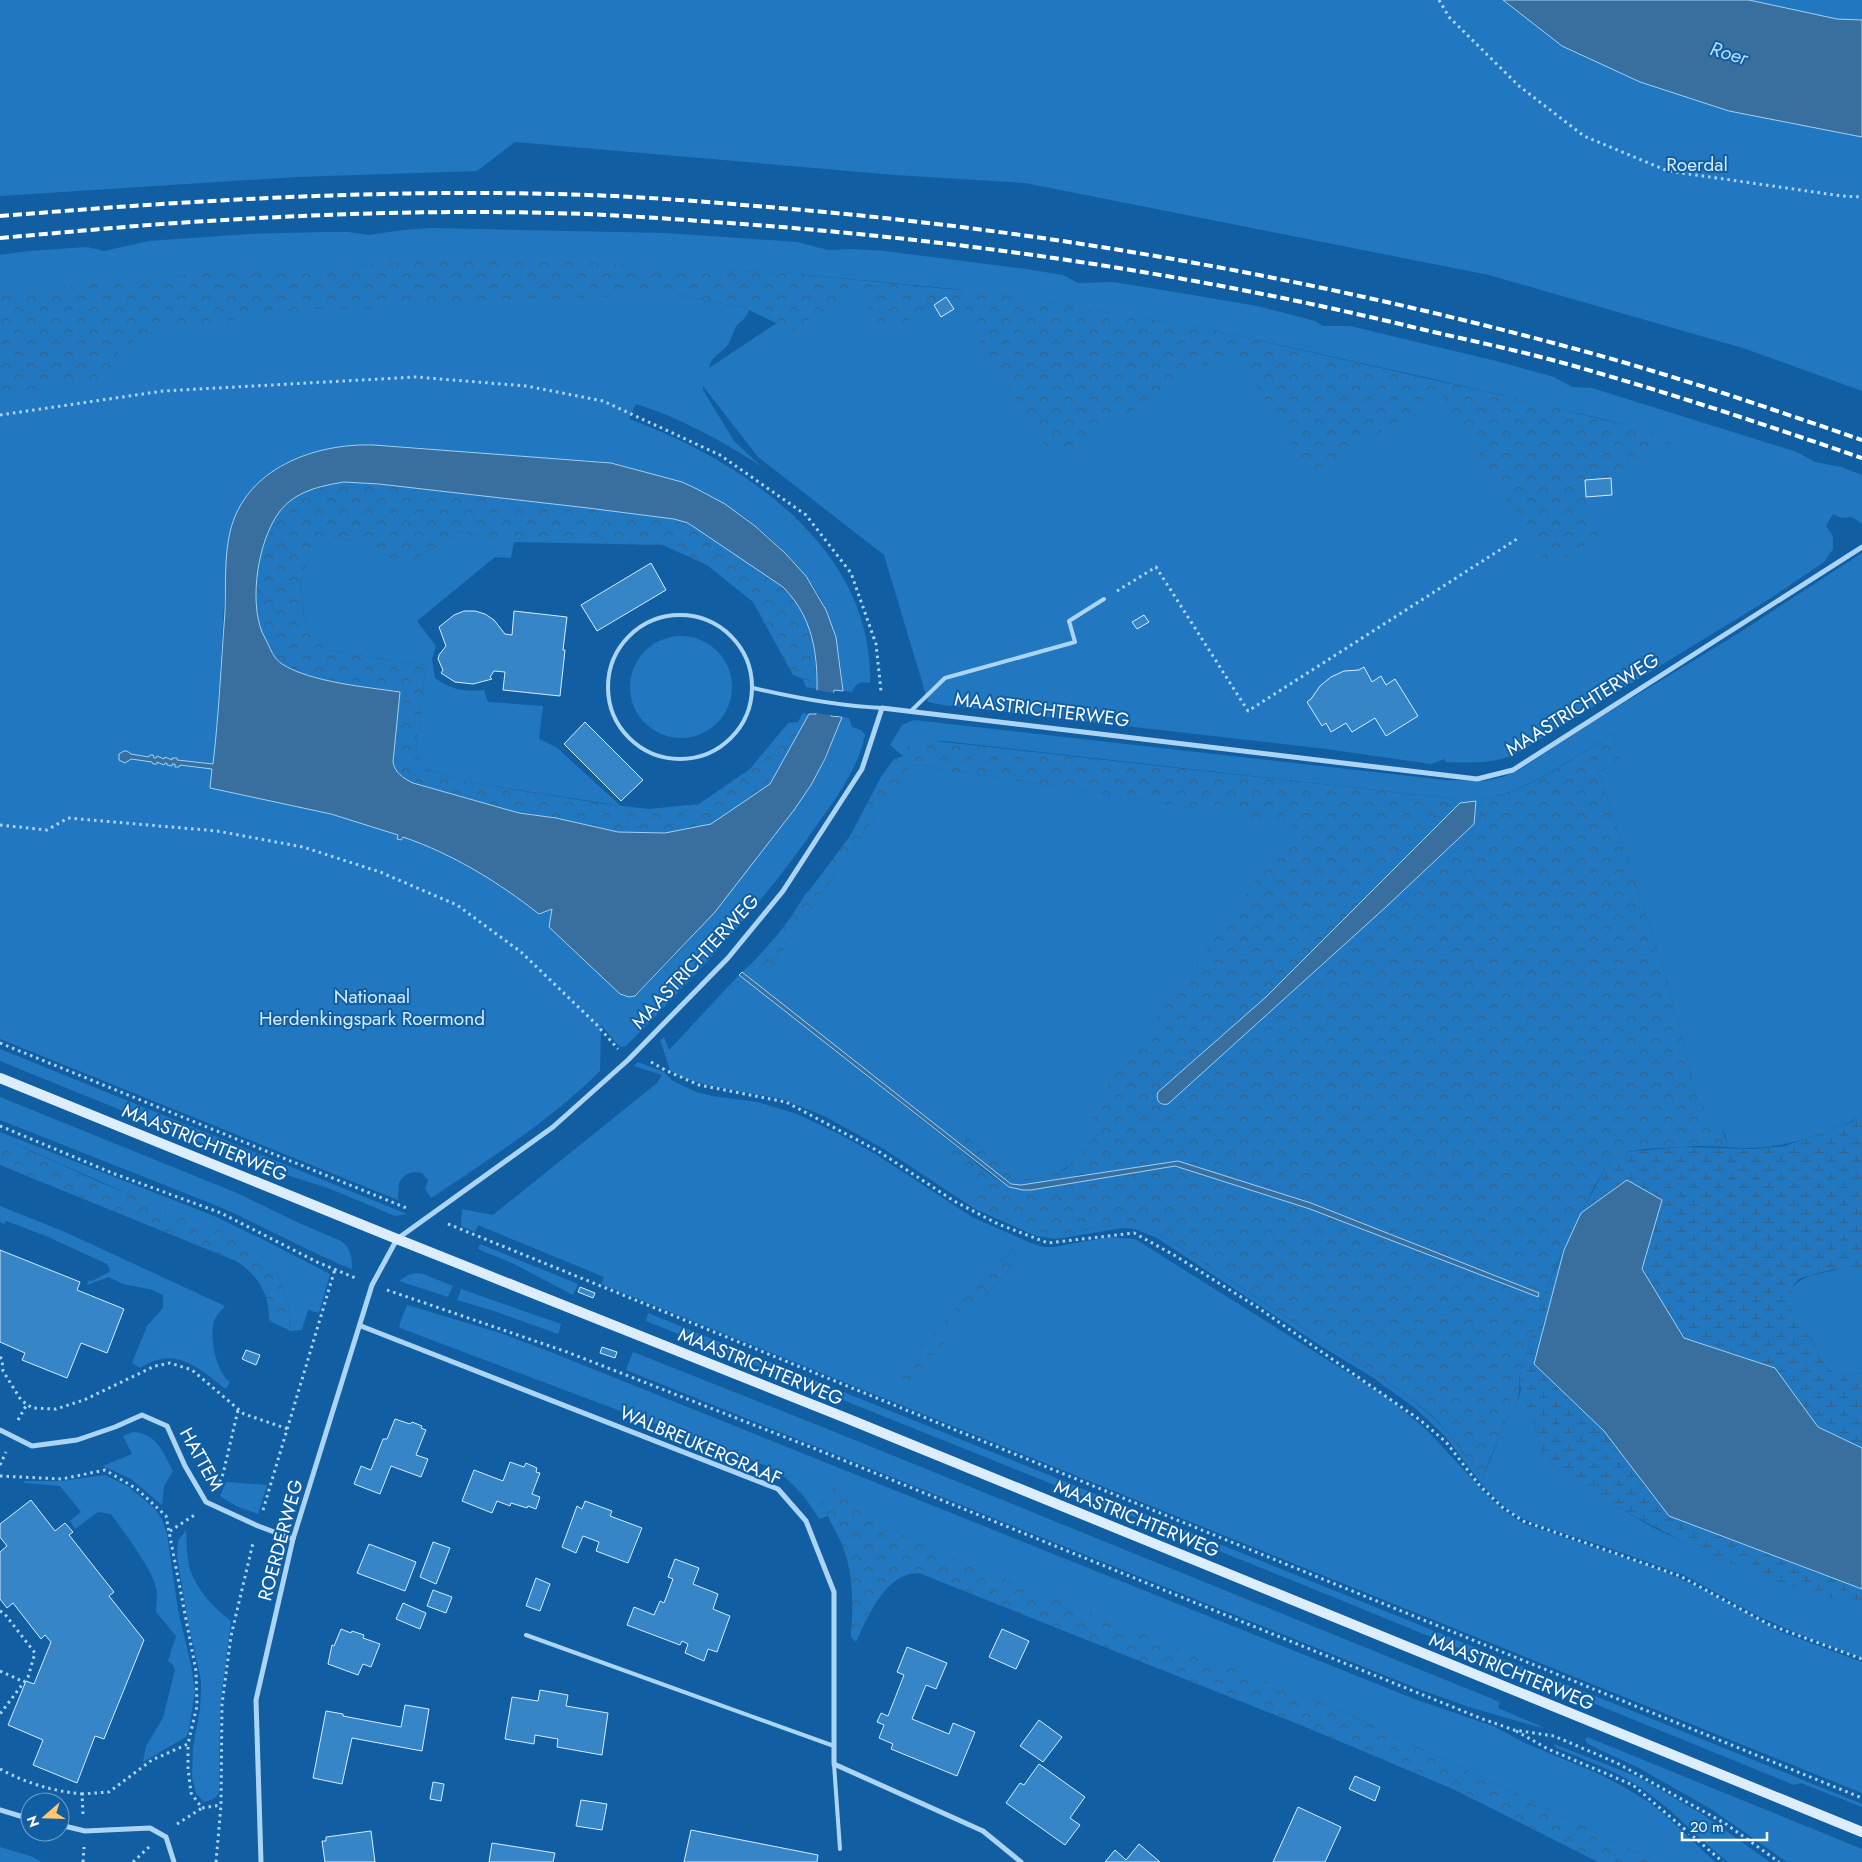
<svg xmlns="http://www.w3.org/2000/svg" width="1862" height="1862" font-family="Jost,sans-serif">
<defs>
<pattern id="forest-crowns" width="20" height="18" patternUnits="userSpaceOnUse" patternTransform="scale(1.25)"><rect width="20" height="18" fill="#2178c0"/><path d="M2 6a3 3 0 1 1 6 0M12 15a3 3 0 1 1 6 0" fill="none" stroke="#366286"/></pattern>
<pattern id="wetland-marsh" width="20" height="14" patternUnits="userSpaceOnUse" patternTransform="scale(1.25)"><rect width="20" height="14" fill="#2178c0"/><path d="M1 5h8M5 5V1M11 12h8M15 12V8" fill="none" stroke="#366286"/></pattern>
</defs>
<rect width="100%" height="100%" fill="#115fa2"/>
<g fill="#2178c0" fill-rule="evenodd">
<path d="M0,0h1862v391l-116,-42 -257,-74 -464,-92 -130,-8 -380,-33 -38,29 -180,6 -297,19z"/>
<path d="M431,228l235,5 131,9 31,8 26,-1 30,2 142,18 37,6 15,8 35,-1 56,9 88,15 58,15 8,5h27l146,35 58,16 18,10 20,1 205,64 18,10 26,5 21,8v49l-10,-7 -10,1 -9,-4 -7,12 7,10v13l-9,13 -53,36 -255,156c-25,10 -44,9 -71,8v-3l-14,5 -105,-15 -383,-44 -15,-3 -44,-147 -126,-98 -55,-71v4l31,51 27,25c-39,-25 -80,-48 -125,-62l-7,15c113,41 245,129 241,264 -10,-2 -14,0 -18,9l-9,-1c-2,-35 -8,-69 -26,-99 -26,-43 -87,-92 -134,-109 -14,-5 -28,-8 -42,-12 -10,-3 -21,-7 -31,-8 -15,-3 -32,-3 -48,-4 -31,-2 -63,-4 -95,-7 -60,-4 -128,-18 -184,13 -37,21 -49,45 -56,86l-11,194 -6,43 121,26 68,21 2,5 2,-4c50,18 94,46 136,78l14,-5 -3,18 73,69 9,1 6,-3 46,-48 66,-79 44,-57 17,-25 15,-26 16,-42 7,1 3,9 9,3 4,5c-6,31 -28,62 -46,87 -56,82 -123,154 -193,224l-5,1 -3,-2 -17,-20 -1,46c-50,50 -111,88 -169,127l-6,-9 3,-9 -6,-7c-10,-3 -18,1 -23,10l-1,17 -398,-161v-784l29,-4 58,-4 17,4 45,-10 100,-7 77,-2h22l21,3 34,-5zM660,267l137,7 168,16 -131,-5 -125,83c2,-11 10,-14 17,-21 6,-6 6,-15 11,-22 5,-5 11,-8 12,-15l-3,-3 -17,-2 -52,-10h-20zM991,293l221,37 221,49 195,46z"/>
<path d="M459,532l55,10 -3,16 -16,-1 -78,64 19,25 -4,13 3,19c17,12 29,14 49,12l4,12 55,4 -4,33 17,8 65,59 -153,-24 -39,-12 -11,-13 -2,-7 10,-85 -101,-15 -20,-29 -5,-43 9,-18 26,-22 25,4 46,23z"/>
<path d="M1862,553v561c-10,9 -22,12 -35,17 -35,13 -61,20 -99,16l-3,-13 -19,-24 -11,-10 2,-2 -28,-111 -70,-215 21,-11 -8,-27c-41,25 -83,57 -130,66l-2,20 -8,14 -85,80 -10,1 97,-91 -14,-21 -97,97 2,-11 91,-90 -513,-58 -33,4 -7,11 -13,-11 12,-20 12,-5 530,60 40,1 19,-4 16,-7 77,-50 146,-89z"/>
<circle cx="681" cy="687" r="51"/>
<path d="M911,764l383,59 -7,14 -188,296c-9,10 -21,27 -32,34 -10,7 -37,13 -49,13l-54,-45 -5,8 -217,-171 9,-8 14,11z"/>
<path d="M739,975l216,171 -4,9 26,27v23l12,5 83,23 26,-6 25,-3 13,1 23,9c55,35 108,71 163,107 36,24 77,45 109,75 20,18 35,41 51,62 8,-15 13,-32 20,-48 5,-14 15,-25 19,-40l12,31 9,30 19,23 93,54 69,32 81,31 58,13v54l-63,-24 -39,-17 -76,-42 -81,-29 -64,-21 -22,-9 -18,-14 -16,-16 -38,-50 -30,-28 -43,-31 -51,-31 -164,-108 -22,-9 -12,-1 -67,11 -20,-3 -61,-27 -91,-60 -60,-33 -42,-17 -71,-13 -28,-8 -13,-8 -10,-30 4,-3 5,13z"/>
<path d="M0,1049l407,165 -12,2 -67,-28 -72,-23 -256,-104z"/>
<path d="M638,1062l26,10 9,9 23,11 16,4 45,6 40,12 42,20 38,21 95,62 59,26 12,4h11l55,-10 26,2 250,157 42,34 59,64 17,16 19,13 141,48 43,20 73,40 83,31v131l-1261,-509 3,-7 -126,-52 -3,7 -14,-6 1,-17 31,6 164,-132 5,-8 -28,-9zM1018,1244l-6,22 -40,44 -80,66z"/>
<path d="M0,1097l237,96 62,30 42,18c10,7 11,17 11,28 -45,-18 -87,-42 -132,-62l-220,-87z"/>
<path d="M0,1132l214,84 50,24 66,34 -11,39 -11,-3 -6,20 -11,1 -2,-26 -12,-32 -119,-66 -158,-70z"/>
<path d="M0,1206l65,26 160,74c-3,4 -8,8 -10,13 -7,15 1,54 15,63l-4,6h-2c-17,-14 -42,-36 -66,-28 -7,1 -13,5 -18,8l-8,-5 15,-37 16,-18v-13l-10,-5 -30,-6 -14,-7 -22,8 2,-5 3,1 17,-9 1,-2 -3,-6 -61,-28 -40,-15 -2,3 -4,-2z"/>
<path d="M480,1244l98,40 -5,11 -59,-31 -36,-15z"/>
<path d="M1852,1267l10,1v105c-9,2 -18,5 -26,1 -15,-7 -17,-21 -24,-34 -6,-9 -15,-15 -19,-25 -9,-24 1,-36 25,-41 11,-3 22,-6 34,-7z"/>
<path d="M416,1273l7,1 30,12 -5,11 -49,-16 9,-6z"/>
<path d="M461,1289l100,35 -3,10 -64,-23 -37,-11z"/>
<path d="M407,1305l93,28 48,18 869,349 76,26 32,17 74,31 23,12 27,16 16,13 50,47h-59l-124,-61 -184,-87 -388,-152 -60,-28 -11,-7 -67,-24 6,13 -9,3c-13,-22 -28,-40 -50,-52l-369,-139 -1,-2z"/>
<path d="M648,1313l1123,454 91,37v3l-61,-24 -7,2 -488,-199 -660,-265z"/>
<path d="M633,1352l192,76 675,274 -2,6 47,20 -10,-2 -66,-19 -48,-17 -795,-320z"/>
<path d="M133,1432c24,1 31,22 40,39l-9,15 -2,19 -31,-26 -28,-13 29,-12 -9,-18z"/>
<path d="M105,1475l24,12 25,21 8,11 5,15 11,76 13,55 4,26 -6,39 -3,7 -43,25 3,-16 17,-28 12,-48 -2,-5 -5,-4 8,-25 -20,-24c0,-7 1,-14 1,-20 -2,-20 -34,-61 -46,-78l-13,-2 -23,17 -5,-8 11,-9 -21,-26 -36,-3v-2h38z"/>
<path d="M226,1482l41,3 -9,29 -22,-8 -16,-10z"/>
<path d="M186,1530c1,15 0,33 7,47 8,17 22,32 38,44l-11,85 -1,87 -5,6 -10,3 -8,-9 -4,-16 1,-29 7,-39 1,-19v-10l-13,-58 -11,-66 1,-15z"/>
<path d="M1587,1737l275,112v13h-75l-76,-53 -72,-41 -51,-24 -3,-4z"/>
<path d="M1554,1744l84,33 64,37 68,48h-42c-28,-22 -52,-49 -81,-70 -27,-20 -60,-31 -90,-44l-3,-2z"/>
<path d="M0,1847l33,10 8,5h-41z"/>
</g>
<g fill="url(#forest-crowns)">
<path d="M493,258l107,5 197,11 201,20 214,36 337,76 128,33 -52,25 1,14 5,11 -12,-11 -34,2 4,46 24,-2 4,3 -68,40 -107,-172 -123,75 -16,-8 -71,-113 -158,98 -27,1 -97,-154 -66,41 -26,-45 -65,41 -44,-21 -3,-3 -17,-2 -52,-10 -192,6 -132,9 -22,-2 -29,5 -125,14 -59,21v25l-40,10 -66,9 -12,7v-106l157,-16 102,-8z"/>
<path d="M344,482l35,2 209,24 86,11 14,4 95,64c31,31 31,61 35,102l-12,-2 -4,-9 -9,-3 -40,-73 -46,-37 -44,-20 -149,-3 -55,-10 -53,33 -46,-23 -25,-4 -26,22 -9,19 5,42 20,29 101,15 -10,85 2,7 11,13 39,12 136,22 45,5 50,-5 51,-35 38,-46 10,-1 5,-9 6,1 -39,70 -59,40 -45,9 -48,-1 -62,-14 -37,-5 -106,-30c-10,-5 -18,-10 -20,-21l7,-70c-34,-5 -91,-10 -118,-28 -7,-5 -10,-11 -13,-18 -3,-5 -5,-9 -7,-14 -13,-34 -4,-92 18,-121 16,-20 40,-25 64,-29z"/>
<path d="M1612,734l8,27 -21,11 70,215 28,111 -2,2c16,14 29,26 33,47l-31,-1 -51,3 -20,3 -13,7 -7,8 -12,20 -39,81 -10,24 -26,86c3,25 -9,31 -17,52 -7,16 -13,32 -20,48 -16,-21 -31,-44 -50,-62 -33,-30 -74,-51 -110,-75 -54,-36 -108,-72 -163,-107 -26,-11 -43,-11 -71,-5 -11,3 -23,6 -34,6 -23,-1 -65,-23 -85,-35l8,-18 -27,-27 5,-9c20,15 44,41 68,44l152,-24 135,43 229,84 -228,-90 -133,-42 -157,24 -10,-1 -52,-41 5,-8 55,45h7l40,-11 33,-36 -6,-15 6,-21 188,-260 6,-14 -382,-59 -146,211 -14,-11c24,-25 38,-42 55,-71l3,-2 41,-55 31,-59 13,-18 9,-3 7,-11 6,-6 540,60 -91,90 -2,11 -97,97 -108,95v9l10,3 209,-189 10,-1 85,-80 8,-14 2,-20c47,-8 89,-41 130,-66z"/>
<path d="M0,1137l104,47 122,49 51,40 12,32 2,26 -22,-10c1,-27 -11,-46 -33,-60l-236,-96z"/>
<path d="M1019,1243l-7,23 -40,44 -62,74 -19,-8z"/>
<path d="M832,1489l7,1 14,8 47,36 60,27 388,153 184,87 124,61h-58l-145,-73 -145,-61 -389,-155c-33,-1 -51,43 -63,69l-5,-5c2,-30 3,-62 -8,-90 -6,-16 -17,-30 -21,-46l2,-7z"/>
</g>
<g fill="url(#wetland-marsh)">
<path d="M1862,1114v154l-28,1 -33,9c-5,3 -7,6 -9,12 -8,23 12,36 22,54 6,12 8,24 22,30 9,4 17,1 26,-1v75l-44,-21 -43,-59 -91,-30 -42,-69 -15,-88 -46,32 25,-46 7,-8 13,-7 56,-5 71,2 32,-3 67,-24z"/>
<path d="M1564,1250l-30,115 70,66 65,85 193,73v15c-20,-4 -40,-7 -59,-13 -86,-28 -165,-71 -242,-117l-19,-23 -9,-30 -12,-31 -2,-12 26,-86z"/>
</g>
<g fill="#386f9e" stroke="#9ed1f8" fill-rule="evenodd">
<path d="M1503,0h246l88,19 25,1v117l-133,-26 -89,-29 -78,-36z"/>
<path d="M374,445l237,18 71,19 15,7 28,15 30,22 30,27 21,23 20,34 10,27 7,54 -9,-1 -3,26 11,1 -17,42 -14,26 -17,25 -79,102 -80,84 -6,1 -9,-3 -71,-67 3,-18 -13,5c-41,-32 -86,-60 -136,-77l-2,3 -4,-1 1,-4 -67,-21 -121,-26 2,-19 -32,-4 -1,2h-4v-3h-3v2l-5,-1v-2h-2l-1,2 -7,-3v2h-4l-1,-2 -21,-3 -6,4 -6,-3v-6l5,-3h3l4,3 18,3 1,-2h3l1,3h2l1,-2 7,3 1,-2 7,3v-2h5v2l36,4c6,-50 8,-101 12,-152 1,-26 -1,-54 5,-80 15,-64 85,-89 144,-87zM344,482l35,2 209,24 86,11 14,4 95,64c35,35 36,80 33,127h-7l-39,70 -59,40 -46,9 -47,-1 -62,-14 -37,-5 -106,-30c-10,-5 -18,-10 -20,-21l7,-70c-34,-5 -90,-10 -118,-28 -7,-5 -10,-11 -13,-18 -2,-5 -5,-9 -7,-14 -13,-33 -4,-92 18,-121 16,-20 40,-25 64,-29z"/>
<path d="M1476,801l-2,23 -87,82 -219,198c-8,2 -13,-4 -10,-12l108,-95 194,-194z"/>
<path d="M742,972l269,212 10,1 157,-24 133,42 228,90 -1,4 -228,-88 -135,-43 -144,24h-8l-14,-3 -270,-212z"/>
<path d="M1627,1180l35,20 -20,69 42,69 91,30 43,59 44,21v141l-193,-73 -65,-85 -70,-67 30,-114 17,-37z"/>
</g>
<path fill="#115fa2" d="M815,690l21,3 -2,21 9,1 2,2 -37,-5h6z"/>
<g fill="#3686c7" stroke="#d5ecfe">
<path d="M946,297l8,12 -13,8 -7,-12z"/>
<path d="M1611,478l1,17 -26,2 -1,-17z"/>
<path d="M651,563l15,27 -69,41 -16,-26z"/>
<path d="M464,611h11l10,3 9,6 11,14 7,1 2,-24 53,6 -4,33h2l-5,46 -57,-6 2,-18 -11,-1 -4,6 2,2 -19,5 -18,-2 -14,-9 2,-3 -5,-11 1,-4 7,-9 -7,-19 15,-12z"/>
<path d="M1144,615l5,7 -12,7 -5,-7z"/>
<path d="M1364,667l8,15 9,-6 5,9 9,-6 23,37 -32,20 -11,-18 -23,14 -6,-9 -15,9 -5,-9 -4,3 -15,-24 4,-3 9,-13 11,-9 13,-6 15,-1z"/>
<path d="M585,722l58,58 -22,21 -57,-57z"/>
<path d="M0,1250l80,32 -3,8 47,19 -17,44 -26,-10 -14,35 -45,-18 3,-7 -25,-11z"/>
<path d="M580,1287l15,6 -2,5 -15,-6z"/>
<path d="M602,1347l15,5 -2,6 -15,-5z"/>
<path d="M246,1350l14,5 -4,10 -14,-6z"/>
<path d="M395,1419l15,5 2,-2 10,4 -1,2 5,2 -10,25 12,4 -7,18 -30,-11 -11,28 -26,-10 7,-18 10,4 12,-31h4z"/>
<path d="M510,1462l14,5 2,-4 11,5 -1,4 4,1 -8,21 8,3 -4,12 -8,-3 -1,2 -16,-5 -1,3 -13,-5 -5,12 -30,-12 12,-31 29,11z"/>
<path d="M31,1500l24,31 10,-8 8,9 -4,3 45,57 -5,4 35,44 -40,99 -9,-3 -18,47 -44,-18 10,-25 -35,-15 18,-44 8,3 17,-42 -6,-7 -4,4 -28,-36 -6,5 -7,-9v-47l7,-6 -7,-9v-13z"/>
<path d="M585,1501l27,10 -2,5 32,12 -14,35 -32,-12 3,-9 -16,-6 -7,17 -14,-6 15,-41 5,3z"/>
<path d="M433,1542l17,6 -14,36 -16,-7z"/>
<path d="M369,1544l47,18 -11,29 -48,-18z"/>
<path d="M675,1559l24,9 -6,16 25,10 -5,15 17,7 -13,36 -9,-3 -4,12 -19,-8 3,-9 -6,-3 -2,4 -53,-20 7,-18 20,8 6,-14 4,2 9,-24 -5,-2z"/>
<path d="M536,1578l14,6 -10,27 -14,-5z"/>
<path d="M433,1590l19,7 -6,16 -19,-7z"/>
<path d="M403,1603l23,10 -6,16 -24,-10z"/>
<path d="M341,1629l10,4 1,-2 12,4 -1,3 17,6 -9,23 -8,-3 -5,11 -30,-11 4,-19 2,1z"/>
<path d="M1002,1629l27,12 -13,28 -27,-12z"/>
<path d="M907,1647l40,16 -11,26 -10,-4 -14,34 37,15 4,-11 22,9 -18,44 -66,-27 2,-5 -14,-6 5,-13 -7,-3 4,-9 7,3 16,-41 -7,-3z"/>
<path d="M540,1690l28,5 -2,11 42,7 -6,42 -45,-8 1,-8 -23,-4 -1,9 -29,-5 7,-42 26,4z"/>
<path d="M405,1705l24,4 -7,42 -70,-13 -10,46 -29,-6 13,-67 17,3v2l58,11z"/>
<path d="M1039,1720l23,17 -19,25 -23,-16z"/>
<path d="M1039,1764l46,33 -15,21 10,7 -15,20 -59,-42 14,-20 4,2z"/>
<path d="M1355,1776l25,11 -5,14 -26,-12z"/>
<path d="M433,1782l11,2 -3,17 -11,-2z"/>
<path d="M581,1800l26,4 -5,26 -26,-4z"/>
<path d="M1298,1807l43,20 -16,35h-52z"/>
<path d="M691,1830l127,25 -1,7h-133z"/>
<path d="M371,1831l4,31h-50l-3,-21h4v-4z"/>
<path d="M492,1843l63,10 -2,9h-64z"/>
<path d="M1139,1844l21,18h-55l10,-12 11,10z"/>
</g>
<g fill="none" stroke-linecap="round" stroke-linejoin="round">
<g stroke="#acd4f5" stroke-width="3" stroke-dasharray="2.5 4" stroke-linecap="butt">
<path d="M1439,0l10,17 70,69 65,50 84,35 174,25 20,1"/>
<path d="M0,415l163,-24 253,-14 110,9 77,15 117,54 86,60 45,58 25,71 5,47"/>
<path d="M1117,591l39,-24 92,144 269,-172"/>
<path d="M0,825l47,5 21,-12 149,13 86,16 77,25 77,33 64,47 75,72 22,25"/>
<path d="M0,1043l409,166"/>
<path d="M651,1062l16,9 32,14 87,17 92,49 76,50 44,23 50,19 86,-10 40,22 83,52 163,113 26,22 34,44 22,21 21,14 157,55 90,49 92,34"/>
<path d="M0,1126l115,48 106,39 96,49 41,17"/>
<path d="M448,1224l1414,574"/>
<path d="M387,1290l180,62 251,98 662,268 34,12 40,6 63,27 109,61 53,38"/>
<path d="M0,1357l2,2 1,12 18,29 11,8 24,1 28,-9 71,-34 15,-3 22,7 52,44 44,15"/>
<path d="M18,1420l9,-16"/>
<path d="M0,1465l6,-13"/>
<path d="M0,1476l62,3 43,-9 32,19 29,27 30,155 1,35 -9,38"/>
<path d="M217,1488l6,-14 15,-64"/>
<path d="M263,1510l72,-241"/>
<path d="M170,1531l26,-17"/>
<path d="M0,1611l4,2 31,40 -7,24 -28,37"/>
<path d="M0,1671l24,11"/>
<path d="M1516,1731l32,18 85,36 90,77"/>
<path d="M0,1769c26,14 52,22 82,25"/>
<path d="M83,1814l-1,-20 27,-2 43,-32 36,-16v24l3,25 11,15 19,-3"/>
<path d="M177,1824l25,-16"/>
<path d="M83,1862l1,-15"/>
<path d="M133,1862l16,-15"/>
<path d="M216,1862l5,-57 1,-101 9,-68 22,-93"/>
</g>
<g stroke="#acd4f5" stroke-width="4">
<circle cx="680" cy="687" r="72"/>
<path d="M753,688c43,10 85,18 129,20"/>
<path d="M911,711l34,-33 130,-36 -6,-21 35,-22"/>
<path d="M526,1635l308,111"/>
<path d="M834,1764l6,85"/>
</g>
<g stroke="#acd4f5" stroke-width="5">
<path d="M361,1326l417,163 28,32 28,71v172l149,67 38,31"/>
<path d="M0,1430l32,16 45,-6 38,-13 27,-12 25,11 18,40 21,36 52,24 35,13"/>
<path d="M0,1810l30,9"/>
<path d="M60,1825l25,6 65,-3 16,9 8,25"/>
<path d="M261,1862l-5,-162 37,-161 79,-254 25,-46 156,-112 75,-67 100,-102 55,-67 79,-122 20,-61 595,71 36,-9 349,-223"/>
</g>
<path stroke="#dceefe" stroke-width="10" d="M0,1078l397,161 449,179 1016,414"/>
<g stroke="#fff" stroke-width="4" stroke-dasharray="9 4" stroke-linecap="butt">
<path d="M0,216c196,-16 392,-28 588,-21 60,2 121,7 180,12 272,22 541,70 804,141 98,26 194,59 290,92"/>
<path d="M0,238c69,-6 139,-13 208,-17 114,-7 228,-11 342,-8 60,1 120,6 180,10 235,17 466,51 695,107 52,12 105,23 156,38 95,27 188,58 281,90"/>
</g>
</g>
<g text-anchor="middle" stroke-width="4" stroke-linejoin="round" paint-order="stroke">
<g font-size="19" fill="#d5ecfe" stroke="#115fa2">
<text x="1697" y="171">Roerdal</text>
<text x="372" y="1003">Nationaal<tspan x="372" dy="22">Herdenkingspark Roermond</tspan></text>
</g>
<g font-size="19" fill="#fff" stroke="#115fa2">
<text transform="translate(1582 704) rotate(-32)" y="7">MAASTRICHTERWEG</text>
<text transform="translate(1042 709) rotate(7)" y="7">MAASTRICHTERWEG</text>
<text transform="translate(695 961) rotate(-47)" y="7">MAASTRICHTERWEG</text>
<text transform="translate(205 1142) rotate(22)" y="7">MAASTRICHTERWEG</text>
<text transform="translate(761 1366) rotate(22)" y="7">MAASTRICHTERWEG</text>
<text transform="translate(701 1445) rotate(23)" y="7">WALBREUKERGRAAF</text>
<text transform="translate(202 1459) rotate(61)" y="7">HATTEM</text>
<text transform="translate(1137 1518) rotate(22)" y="7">MAASTRICHTERWEG</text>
<text transform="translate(280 1540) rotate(-75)" y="7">ROERDERWEG</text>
<text transform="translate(1512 1671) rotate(22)" y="7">MAASTRICHTERWEG</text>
</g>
<g font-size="20" font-style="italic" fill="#b9defb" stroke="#115fa2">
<text transform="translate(1729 53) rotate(16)" y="7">Roer</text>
</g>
</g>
<g transform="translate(45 1817) rotate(250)"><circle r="24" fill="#115fa2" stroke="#709fc7"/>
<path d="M0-4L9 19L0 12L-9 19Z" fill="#ffc770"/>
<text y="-8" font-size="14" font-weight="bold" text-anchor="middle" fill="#ffffff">N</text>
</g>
<path d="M1682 1832v8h85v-8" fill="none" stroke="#ffffff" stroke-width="2.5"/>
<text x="1690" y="1832" font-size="15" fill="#ffffff" stroke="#115fa2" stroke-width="4" paint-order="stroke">20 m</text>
</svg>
